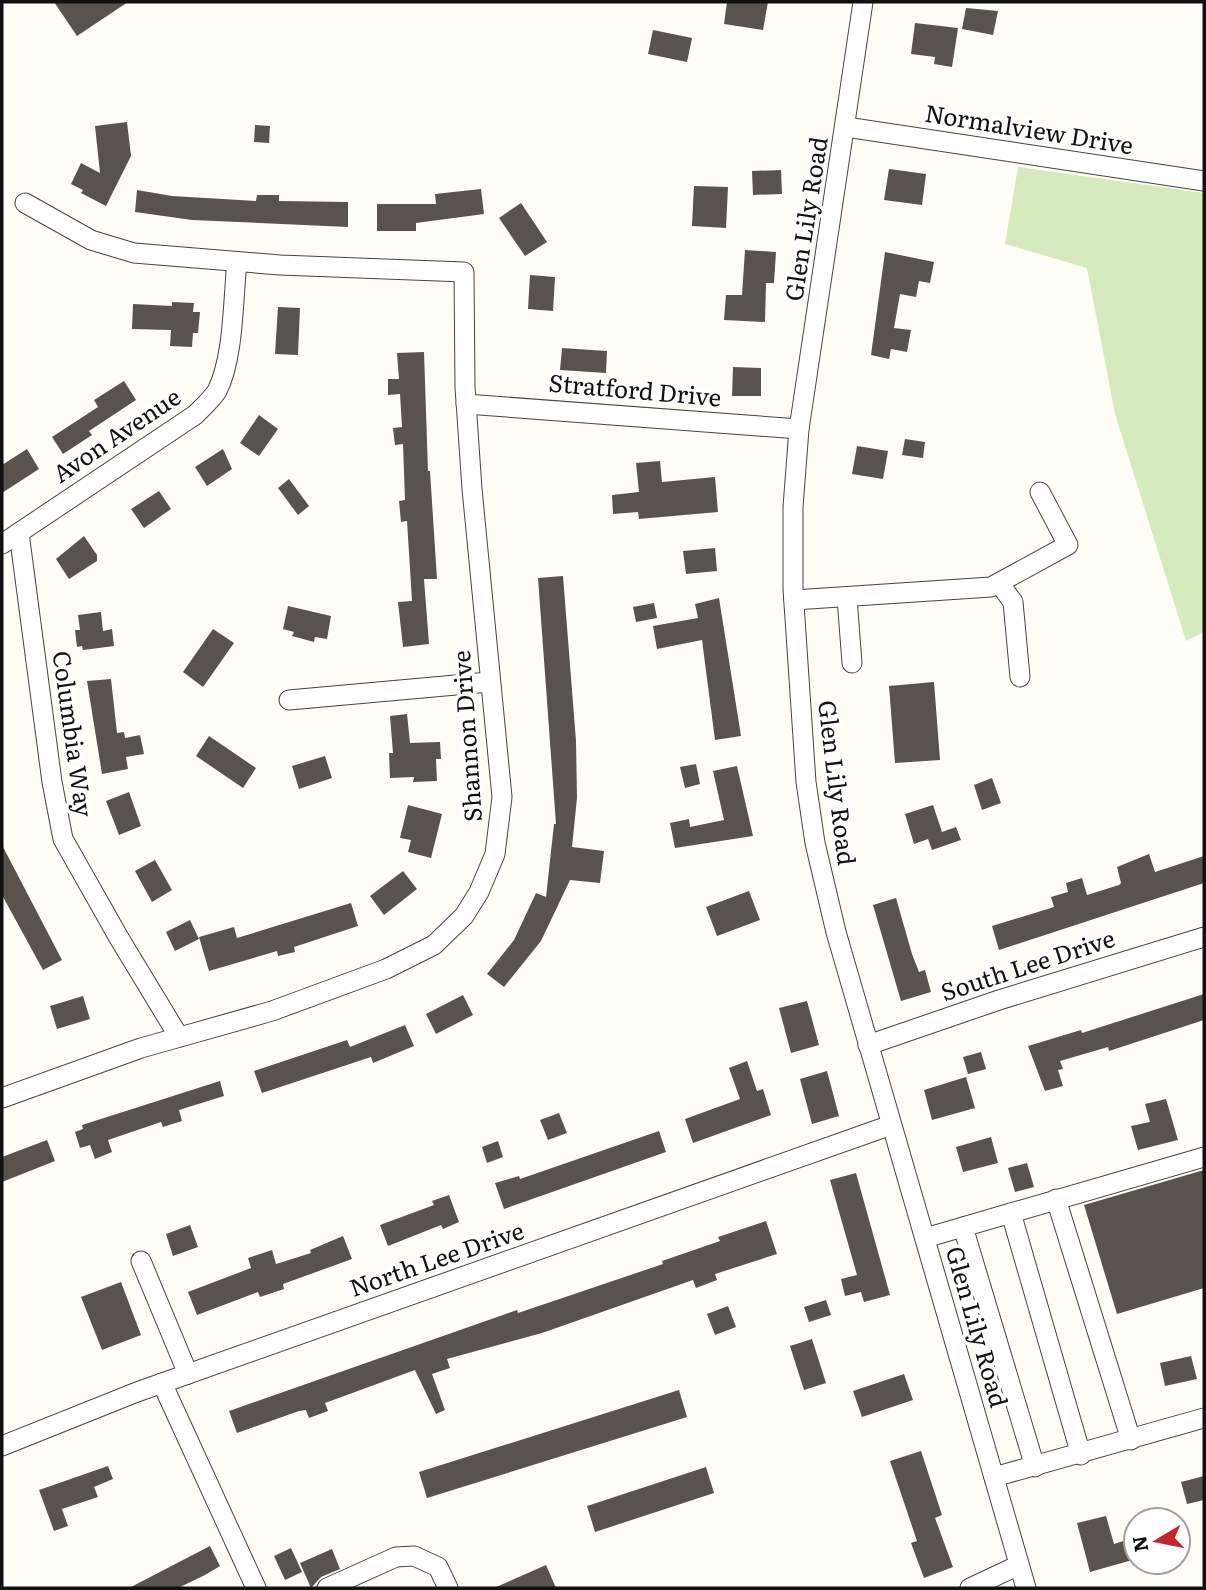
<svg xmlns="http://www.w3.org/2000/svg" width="1206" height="1590" font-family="Literata,serif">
<rect width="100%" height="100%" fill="#fffdf5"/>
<path fill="#d5ebbd" d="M1018,167l186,26v439l-18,9 -71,-227 -28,-146 -82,-24z"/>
<g fill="#5a524d">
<path d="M54,2h74l-51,34z"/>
<path d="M727,2h41l-5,28 -39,-6z"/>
<path d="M966,8l32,3 -5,24 -31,-6z"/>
<path d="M915,23l43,5 -6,39 -18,-3 1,-7 -24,-3z"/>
<path d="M653,30l39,8 -5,24 -39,-8z"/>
<path d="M127,122l4,34 -25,50 -25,-13 2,-3 -12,-6 10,-21 19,10 -5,-47z"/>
<path d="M255,125l15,1 -1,17 -15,-1z"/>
<path d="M889,169l37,5 -4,31 -38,-5z"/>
<path d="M781,170l1,24 -29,1 -1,-24z"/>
<path d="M694,186l34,1 -2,41 -34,-2z"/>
<path d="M481,189l3,25 -68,9v8h-39v-27h59l-1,-10z"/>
<path d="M137,190l35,6 84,5 1,-6h22v6l69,1v25l-156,-7 -57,-8z"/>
<path d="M521,203l26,39 -22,14 -26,-38z"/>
<path d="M745,250l31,2 -2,31h-8l-1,39 -41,-2 2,-25h16z"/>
<path d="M885,252l49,10 -4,21 -11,-2 -3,16 -16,-3 -6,34 17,2 -4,22 -16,-3 -2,10 -18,-4z"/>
<path d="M530,275l25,2 -2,34 -25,-2z"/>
<path d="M172,302l22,1 -1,9h7l-2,21h-5l-1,14 -22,-1 1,-16 -39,-1 1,-25 39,2z"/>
<path d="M278,307l22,1 -2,47 -23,-1z"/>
<path d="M562,348l45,3 -1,22 -46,-3z"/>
<path d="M424,352l4,119h2l7,108h-13l5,65 -26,3 -5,-45 14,-1 -5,-80 -6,1 -2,-21 6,-1 -2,-56 -8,1 -2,-17 9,-1 -2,-33 -12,1v-16h11l-2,-26z"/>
<path d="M733,367l28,1v28h-29z"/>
<path d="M124,381l12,19 -47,31 3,4 -29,19 -11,-17 46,-30 -4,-7z"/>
<path d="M259,415l19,14 -19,27 -19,-13z"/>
<path d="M905,439l20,3 -2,16 -21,-3z"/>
<path d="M857,446l31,5 -5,28 -31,-5z"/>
<path d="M27,449l12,20 -37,24v-28z"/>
<path d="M223,449l9,20 -25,17 -12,-19z"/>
<path d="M660,461l2,21 53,-5 3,35 -79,7 -1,-7 -25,2 -1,-19 27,-3 -3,-29z"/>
<path d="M289,479l20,27 -11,9 -20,-27z"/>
<path d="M159,491l12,18 -27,19 -13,-19z"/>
<path d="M84,536l13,19v6l-28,18 -13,-20z"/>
<path d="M715,548l2,23 -31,3 -3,-23z"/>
<path d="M563,576l13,165 1,57 -5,49 32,4 -4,32 -30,-3 -29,61 -37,46 -17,-13 27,-34 22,-47 10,4 8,-73h2l-18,-246z"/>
<path d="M719,598l22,138 -26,4 -13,-100 -45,9 -4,-23 45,-8 -3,-14z"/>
<path d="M654,603l3,15 -21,4 -3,-15z"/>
<path d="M288,606l43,10 -4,23 -12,-2 -1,5 -22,-6 2,-4 -11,-3z"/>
<path d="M101,612l2,19 9,-2 2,17 -31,4 -1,-4 -5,1 -2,-17h5l-2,-15z"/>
<path d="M213,629l21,14 -31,44 -20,-15z"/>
<path d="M111,679l6,54 7,-1 1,6 15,-3 4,19 -18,3 2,12 -26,5 -15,-93z"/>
<path d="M934,682l6,78 -45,3 -6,-77z"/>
<path d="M407,714l3,29 30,-1 1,17h-5l1,22 -24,1 1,-5 -24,1 -1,-25h4l-3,-37z"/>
<path d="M209,736l47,32 -13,20 -47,-32z"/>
<path d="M325,756l7,22 -33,11 -7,-23z"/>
<path d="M696,764l4,20 -15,4 -5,-21z"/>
<path d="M737,766l16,70 -78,12 -5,-25 19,-4 1,8 34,-7 -11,-49z"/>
<path d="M992,778l9,25 -19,7 -8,-25z"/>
<path d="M129,792l12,34 -22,9 -13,-34z"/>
<path d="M408,805l34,9 -11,44 -23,-6 3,-12 -11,-2z"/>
<path d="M933,805l9,27 14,-5 5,13 -29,10 -4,-11 -14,5 -9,-30z"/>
<path d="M2,845l60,115 -19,10 -41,-75z"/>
<path d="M1149,854l6,18 49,-16v27l-205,67 -7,-24 62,-19 -3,-10 17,-5 -2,-9 16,-5 5,17 32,-10 2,-2 -4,-16z"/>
<path d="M155,860l17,30 -20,12 -17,-31z"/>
<path d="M403,871l14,18 -33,26 -14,-19z"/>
<path d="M749,891l11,29 -43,16 -11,-29z"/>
<path d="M896,898l16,56 7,18 6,-2 6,22 -30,9 -28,-96z"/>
<path d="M351,903l7,23 -64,21 1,5 -17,4 -1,-5 -68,20 -10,-34 35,-10 3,11z"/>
<path d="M190,920l9,19 -24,12 -9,-19z"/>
<path d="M1204,994v26l-95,31 -1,-4 -48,14 3,8 -5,1 5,16 -18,5 -17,-45 53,-16 1,3z"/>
<path d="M463,995l10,20 -37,19 -10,-20z"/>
<path d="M83,996l7,23 -33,10 -7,-23z"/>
<path d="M807,1001l12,44 -28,8 -12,-45z"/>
<path d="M405,1025l9,21 -41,17 -2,-6 -109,36 -8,-22 93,-31 3,7z"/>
<path d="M981,1052l5,17 -18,5 -5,-17z"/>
<path d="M747,1061l10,30 6,-2 8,26 -78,28 -8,-24 55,-20 -11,-31z"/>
<path d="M827,1071l12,45 -27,8 -12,-45z"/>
<path d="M966,1077l9,31 -43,12 -8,-30z"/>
<path d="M220,1081l4,15 -45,14 3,11 -19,6 -2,-5 -53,18 4,12 -17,7 -5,-14 -10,3 -5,-16 8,-3 -1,-4z"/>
<path d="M1166,1099l12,41 -40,10 -7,-24 19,-4 -5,-18z"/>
<path d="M559,1113l8,20 -19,7 -8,-20z"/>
<path d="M659,1131l7,21 -162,57 -9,-26 24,-7 1,3z"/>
<path d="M991,1137l7,26 -35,9 -7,-25z"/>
<path d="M47,1140l8,21 -53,21v-25z"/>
<path d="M498,1141l5,16 -16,6 -5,-16z"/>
<path d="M1027,1163l7,24 -19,5 -7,-24z"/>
<path d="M1204,1170v118l-87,26 -33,-109z"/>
<path d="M856,1173l34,122 -26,7 -3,-10 -16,4 -4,-17 16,-4 -27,-95z"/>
<path d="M449,1195l10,27 -16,7 -2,-4 -53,21 -8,-21 54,-20 -2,-4z"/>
<path d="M766,1221l11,33 -62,20 2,6 -21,8 -3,-8 -151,53 -95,26 3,9 -18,6 13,36 -9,4 -21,-44 -90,33 3,8 -19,7 -3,-8 -7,1 -62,22 -8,-22 288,-101 1,3 145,-49 -1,-3 58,-20 -2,-4z"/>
<path d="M190,1225l8,22 -25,9 -7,-22z"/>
<path d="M343,1236l9,23 -69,25 1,5 -24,8 -2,-5 -61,23 -9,-23 63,-24 -3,-10 24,-8 4,14 35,-11 -1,-3z"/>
<path d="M121,1282l20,53 -39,15 -21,-53z"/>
<path d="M826,1300l5,15 -22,7 -5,-15z"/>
<path d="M728,1306l8,21 -21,8 -8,-21z"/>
<path d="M812,1339l14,44 -22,7 -14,-44z"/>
<path d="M1191,1356l6,23 -32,7 -5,-23z"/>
<path d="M904,1374l9,26 -51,17 -9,-26z"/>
<path d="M679,1390l8,27 -260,81 -8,-26z"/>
<path d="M921,1451l21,64 -7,3 18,49 -29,11 -13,-35 6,-2 -27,-80z"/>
<path d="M108,1466l5,13 -19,8 4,10 -36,12 6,17 -14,5 -15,-41z"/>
<path d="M706,1467l8,26 -119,39 -8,-26z"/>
<path d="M1204,1476v24l-17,4 -6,-22z"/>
<path d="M1106,1516l8,28 22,-7v22l-46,13 -13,-49z"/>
<path d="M210,1546l10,20 -15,9 -27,13h-49z"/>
<path d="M291,1548l11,24 -17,8 -11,-24z"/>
<path d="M332,1549l8,20 -19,8 -10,11 -11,-25z"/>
<path d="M546,1565l10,23h-62z"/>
</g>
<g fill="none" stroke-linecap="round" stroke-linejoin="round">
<g stroke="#444" stroke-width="21">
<g id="minor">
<path d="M863,2l-64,427 -6,78v82l13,193 9,61 21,89 190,656"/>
<path d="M846,127l358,54"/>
<path d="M466,404l333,25"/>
<path d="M19,533l33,249 11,57 56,99 60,99"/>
<path d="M2,544l193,-129c8,-8 16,-15 22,-24 17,-33 16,-93 20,-129"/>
<path d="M999,583l14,19 7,75"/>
<path d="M847,598l5,65"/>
<path d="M794,600l197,-13 77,-42 -28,-53"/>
<path d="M289,700l200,-18"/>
<path d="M868,1045l131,-45 205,-63"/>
<path d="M2,1098l139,-50 131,-37 114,-42 48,-24 30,-29 15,-24 16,-38 7,-57 -30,-308 -7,-102 -1,-115 -184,-7 -146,-12 -43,-13 -66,-37"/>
<path d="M1056,1199l75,241"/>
<path d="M1011,1213l70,242"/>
<path d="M963,1227l72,240"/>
<path d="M925,1238l279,-81"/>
<path d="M141,1261l47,113"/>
<path d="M162,1383l94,205"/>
<path d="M2,1446l135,-54 754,-267"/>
<path d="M994,1477l210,-59"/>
<path d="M327,1588l69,-31 18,-1 24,11 10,21"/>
<path d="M970,1588l49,-23"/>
</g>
</g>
<use href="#minor" stroke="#fff" stroke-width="19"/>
</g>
<g text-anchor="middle" stroke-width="7" stroke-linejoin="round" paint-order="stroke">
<g font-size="24" fill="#111" stroke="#fff">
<text transform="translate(1029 130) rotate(9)" y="8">Normalview Drive</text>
<text transform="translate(807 219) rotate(-81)" y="8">Glen Lily Road</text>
<text transform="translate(635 391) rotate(5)" y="8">Stratford Drive</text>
<text transform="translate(117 436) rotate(-34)" y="8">Avon Avenue</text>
<text transform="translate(72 734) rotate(82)" y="8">Columbia Way</text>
<text transform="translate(468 736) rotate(-94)" y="8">Shannon Drive</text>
<text transform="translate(836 783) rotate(83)" y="8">Glen Lily Road</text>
<text transform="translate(1028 966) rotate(-18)" y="8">South Lee Drive</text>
<text transform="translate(437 1260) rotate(-19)" y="8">North Lee Drive</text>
<text transform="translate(976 1327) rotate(74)" y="8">Glen Lily Road</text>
</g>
</g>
<rect width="1206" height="1590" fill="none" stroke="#111111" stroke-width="7"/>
<g transform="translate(1157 1541) rotate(260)"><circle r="33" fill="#ffffff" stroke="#a0a0a0" stroke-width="2"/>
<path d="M0-5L12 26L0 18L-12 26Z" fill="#c4262e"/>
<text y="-10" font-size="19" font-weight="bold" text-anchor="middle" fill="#111111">N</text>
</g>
</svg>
